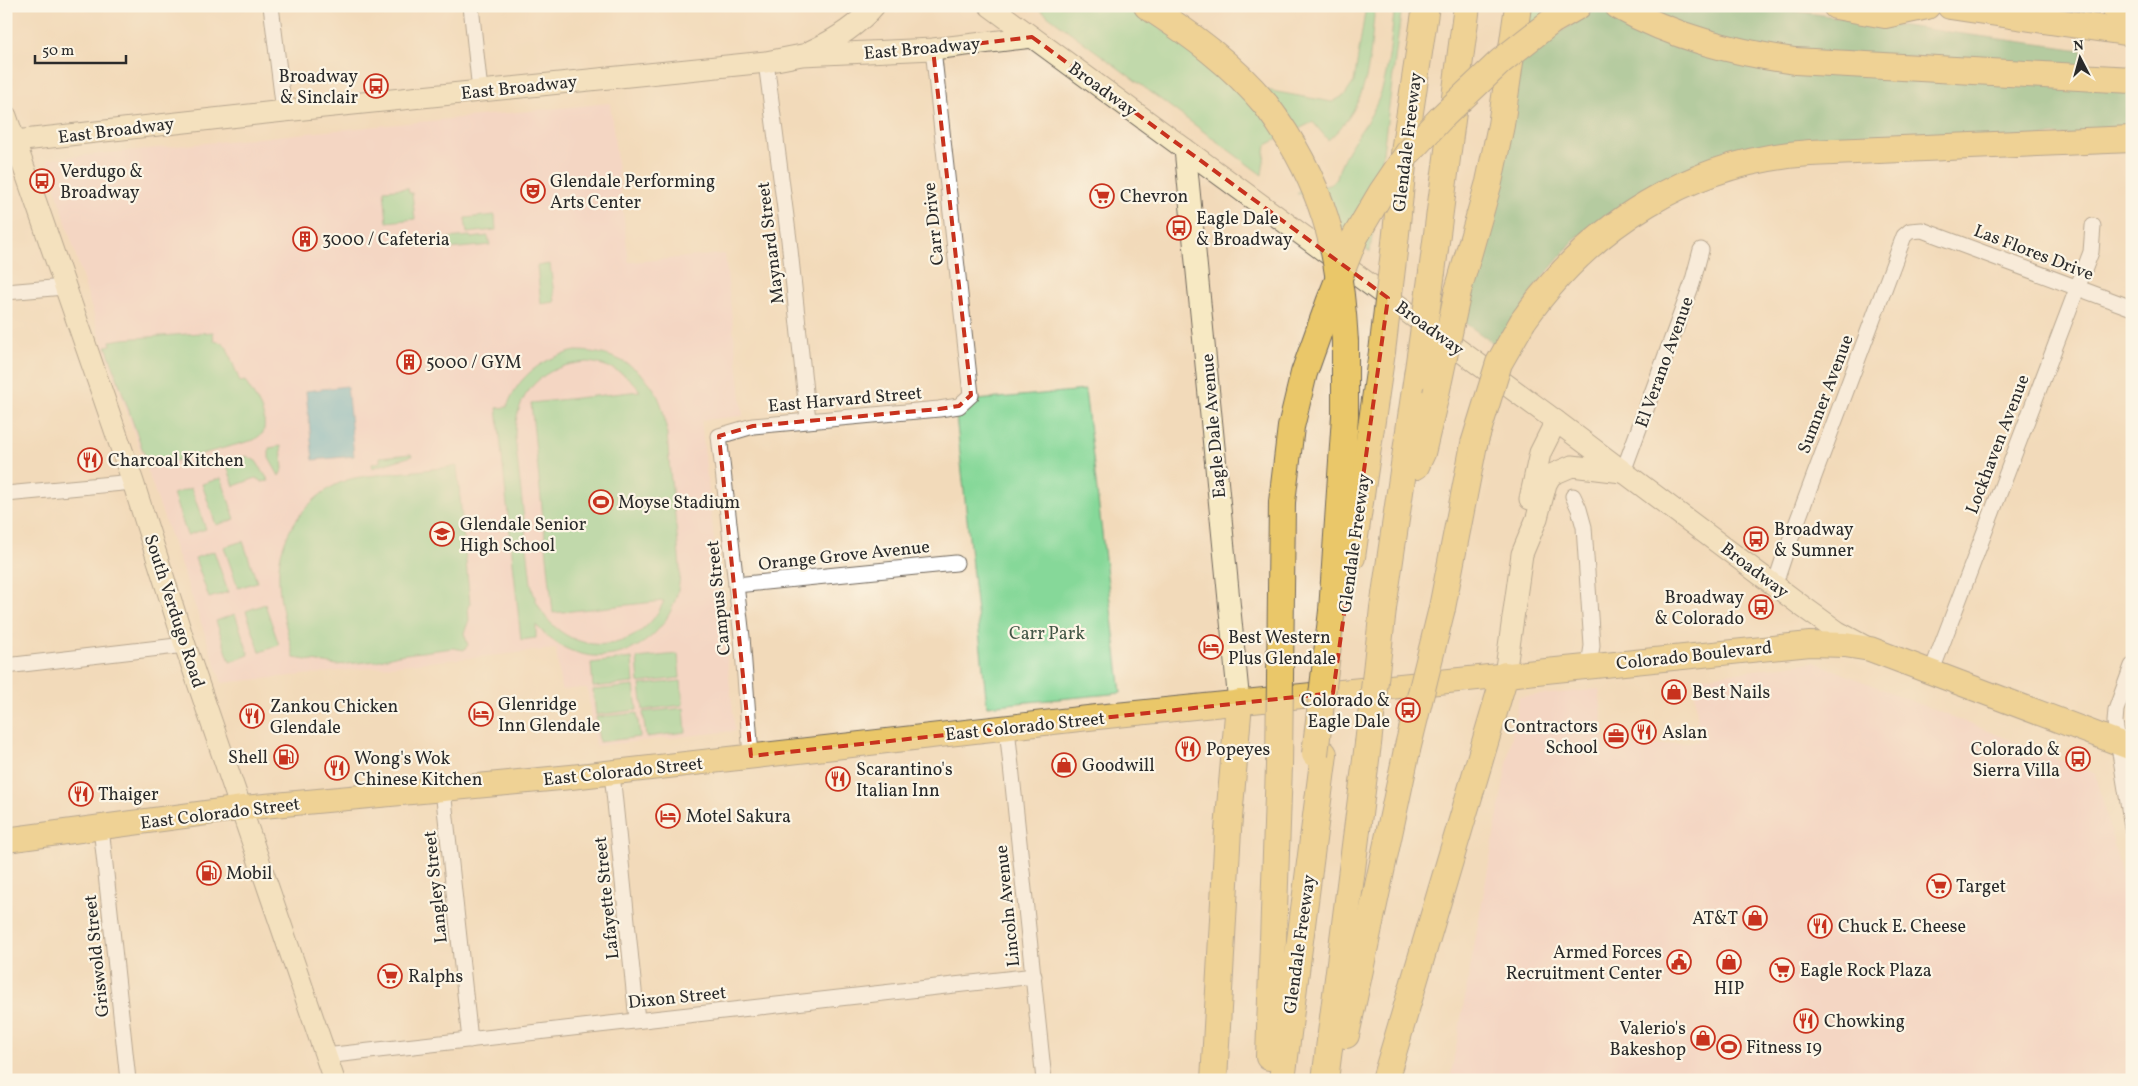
<svg xmlns="http://www.w3.org/2000/svg" width="2138" height="1086" font-family="Vollkorn,serif">
<rect width="100%" height="100%" fill="#fcf5e5"/>
<filter id="ink" filterUnits="userSpaceOnUse"><feTurbulence type="fractalNoise" baseFrequency=".02" numOctaves="2"/><feDisplacementMap in="SourceGraphic" scale="10" xChannelSelector="R" yChannelSelector="G"/><feConvolveMatrix kernelMatrix="1 2 1 2 8 2 1 2 1" color-interpolation-filters="sRGB"/></filter>
<filter id="wash" filterUnits="userSpaceOnUse"><feTurbulence type="fractalNoise" baseFrequency=".0096" numOctaves="4" result="noise"/><feDisplacementMap in="SourceGraphic" scale="20" xChannelSelector="R" yChannelSelector="G"/><feGaussianBlur stdDeviation="1.12" result="paint"/><feColorMatrix in="noise" values="0 0 0 0 0 0 0 0 0 0 0 0 0 0 0 0 0 1.4 0 .05"/><feComposite in="paint" operator="in"/></filter>
<g filter="url(#wash)">
<rect width="100%" height="100%" fill="#f2daba"/>
<g fill="#f7d0cf">
<path d="M610,103l19,159 96,-8 18,162 -42,4 34,311 -140,15 -8,-58 -26,2 -5,-41 -334,34 -123,-350 -52,-174z"/>
<path d="M1814,662l282,112 31,122 5,40v144h-682l69,-383 80,-8 7,61 93,-9 -5,-63z"/>
</g>
<g fill="#86d899" stroke="#588262" fill-rule="evenodd">
<path d="M1035,6h91l53,34 87,50 66,12 13,-7 9,-13 12,-76h9c-6,53 -3,96 -47,134l-15,-18 -47,23 -4,30z"/>
<path d="M1395,6h7l-32,246 -63,-48 -1,-7 -3,1 -1,-4h-5l6,-7 23,-1 11,-7c4,-26 24,-45 36,-68 17,-32 17,-70 22,-105z"/>
<path d="M1523,6h43l-48,32z"/>
<path d="M408,188l1,5h3l3,26 -28,3 -3,-32z"/>
<path d="M495,215l1,15 -29,3 -2,-15z"/>
<path d="M470,236l1,2 17,-2 2,9 -41,4 -2,-11z"/>
<path d="M550,264l5,38 -14,2 -4,-38z"/>
<path d="M213,332l1,9 9,2 4,5 13,34 5,-1c9,16 24,33 18,52l-9,7 -105,28 -43,-122 5,-1 -1,-4 13,-2z"/>
<path d="M576,351c39,0 77,19 87,60 5,20 5,41 7,61 4,32 7,63 10,95 2,82 -90,121 -144,58v13l-15,2 -24,-232 10,-1c11,-32 37,-50 69,-56zM588,362c21,3 40,11 52,29l-109,12 22,210 111,-12c-30,67 -120,53 -133,-18l-16,-145c-1,-45 28,-74 73,-76z"/>
<path d="M1085,390l36,303 -134,13 -31,-290 21,-16z"/>
<path d="M281,446l2,23 -4,7 -10,-18v-10z"/>
<path d="M411,454l1,2 -40,12v-4l8,-2v-5z"/>
<path d="M246,456l10,5 13,20 -7,1 -6,-4 -22,8 -8,-23z"/>
<path d="M457,466l13,138 -2,2 1,14 -5,13 4,12 -4,5 -11,-2 -55,7 -22,6 -39,4 -43,-7c-7,-29 -17,-60 -15,-90 2,-38 33,-76 68,-88 12,-4 25,-4 38,-6 24,-2 48,-5 72,-8z"/>
<path d="M221,478l14,41 -19,6 -14,-41z"/>
<path d="M191,488l15,41 -19,6 -14,-41z"/>
<path d="M243,541l14,41 -19,6 -14,-41z"/>
<path d="M214,551l14,41 -19,6 -14,-40z"/>
<path d="M265,604l14,41 -19,7 -14,-41z"/>
<path d="M235,614l14,41 -19,7 -14,-41z"/>
<path d="M678,654l2,24 -41,5 -2,-25z"/>
<path d="M632,658l2,25 -41,4 -2,-24z"/>
<path d="M681,681l2,24 -40,5 -3,-25z"/>
<path d="M634,686l3,24 -41,5 -3,-25z"/>
<path d="M684,708l2,24 -40,5 -3,-25z"/>
<path d="M637,713l3,24 -41,5 -3,-25z"/>
</g>
<path fill="#6cb881" stroke="#4c7256" d="M1603,6h119l29,5 20,-3 311,42 -2,17 -399,-23 451,45v44l-342,12 -154,51 -60,42 -42,50 -34,60 -39,-28 53,-254 65,-47z"/>
<path fill="#51b2d0" stroke="#3e6e7e" d="M347,386l7,70 -41,4 -7,-69z"/>
</g>
<g filter="url(#ink)">
<g fill="none" stroke-linecap="round" stroke-linejoin="round">
<g stroke="#71685d" stroke-width="17">
<g id="minor">
<path d="M271,6l13,105"/>
<path d="M471,6l9,85"/>
<path d="M766,62l23,178 19,180"/>
<path d="M6,292l58,-5"/>
<path d="M1623,472l69,-188 9,-34"/>
<path d="M6,494l127,-12"/>
<path d="M1573,496l6,13 5,18 8,119 -3,19"/>
<path d="M1775,584l10,-30 119,-318 6,-5 12,-1 210,78"/>
<path d="M736,585l220,-22"/>
<path d="M6,666l179,-21"/>
<path d="M2132,666l-16,44 -1,12 17,105"/>
<path d="M1931,673l160,-421 2,-26"/>
<path d="M1007,728l37,352"/>
<path d="M751,756l-9,-119 -23,-201 34,-10 186,-17 20,-3 12,-11 -38,-346"/>
<path d="M612,773l25,247"/>
<path d="M443,790l27,250"/>
<path d="M101,827l27,253"/>
<path d="M325,1056l709,-80"/>
</g>
</g>
<g stroke="#71685d" stroke-width="23">
<g id="secondary">
<path d="M990,6l566,415 246,185 36,26 26,14"/>
<path d="M811,51c24,-11 46,-25 63,-45"/>
<path d="M6,116l127,366 52,163 149,435"/>
<path d="M6,142l278,-31 482,-49 36,-7 131,-6 99,-12"/>
<path d="M1185,149l54,554"/>
<path d="M1530,499l10,-46 16,-32"/>
<path d="M1505,675l17,-121 15,-36 9,-34 5,-9 21,-9 50,6"/>
</g>
</g>
<g stroke="#71685d" stroke-width="26">
<path id="primary" d="M6,840l237,-32 328,-31 526,-60 713,-73 35,1 25,4 262,99"/>
</g>
<g stroke="#71685d" stroke-width="28">
<g id="motorway">
<path d="M1147,6c45,29 85,58 119,99"/>
<path d="M1618,6c55,31 115,46 177,55l337,19"/>
<path d="M1836,6l49,9 42,-9"/>
<path d="M1950,6l182,27"/>
<path d="M2114,6l18,3"/>
<path d="M1552,21l26,-15"/>
<path d="M1395,243l10,-98 21,-139"/>
<path d="M1432,272l35,-266"/>
<path d="M1458,291l31,-109 12,-57 17,-119"/>
<path d="M1523,321c68,-97 168,-160 287,-168l322,-14"/>
<path d="M1416,466l6,-13 14,-59"/>
<path d="M1352,557l30,-205"/>
<path d="M1383,608l34,-232"/>
<path d="M1442,608l32,-164"/>
<path d="M1332,611l13,-195v-74"/>
<path d="M1346,1035l61,-285"/>
<path d="M1269,1057l10,-291"/>
<path d="M1214,1080l14,-250 11,-127"/>
<path d="M1282,1080l42,-326"/>
<path d="M1325,1080l43,-336"/>
<path d="M1385,1080l120,-405"/>
</g>
</g>
<use href="#minor" stroke="#fff" stroke-width="15"/>
<use href="#secondary" stroke="#f7e9c3" stroke-width="21"/>
<use href="#primary" stroke="#eac769" stroke-width="24"/>
<use href="#motorway" stroke="#eac769" stroke-width="26"/>
<g stroke="#71685d" stroke-width="28" stroke-linecap="butt">
<g id="motorway-bridge">
<path d="M1266,105c57,76 74,144 79,237"/>
<path d="M1382,352l13,-109"/>
<path d="M1417,376l15,-104"/>
<path d="M1436,394l22,-103"/>
<path d="M1474,444l25,-81 24,-42"/>
<path d="M1368,744l15,-136"/>
<path d="M1407,750l35,-142"/>
<path d="M1315,754l17,-143"/>
<path d="M1279,766l3,-264 9,-75 13,-54 25,-70 26,-66 26,-44 27,-40 34,-36 59,-56 51,-40"/>
</g>
</g>
<use href="#motorway-bridge" stroke="#eac769" stroke-width="26"/>
</g>
</g>
<path d="M0 0H2138V1086H0ZM1032,37l356,261 -55,395 -582,63 -32,-320 34,-10 186,-17 20,-3 12,-11 -38,-346z" fill="#f2daba" fill-opacity=".55" fill-rule="evenodd"/>
<path fill="none" stroke="#c8321e" stroke-width="4" stroke-dasharray="10 6" stroke-linejoin="round" d="M1032,37l356,261 -55,395 -582,63 -32,-320 34,-10 186,-17 20,-3 12,-11 -38,-346z"/>
<defs>
<g id="bus-ring" transform="scale(1.25)"><circle r="9.5" fill="#fcf5e5" stroke="#c8321e" stroke-width="1.5"/><path d="M-5-6H5V4H4V6H2V4H-2V6H-4V4H-5ZM-3.5-4V0h7V-4ZM-3.5 1.2v1.5H-2V1.2ZM2 1.2v1.5H3.5V1.2Z" fill="#c8321e"/></g>
<g id="theatre-ring" transform="scale(1.25)"><circle r="9.5" fill="#fcf5e5" stroke="#c8321e" stroke-width="1.5"/><path d="M-5-5.5Q0-4 5-5.5V0Q5 5 0 6Q-5 5-5 0ZM-3.3-2.5H-1v1.5H-3.3ZM1-2.5H3.3v1.5H1ZM-2.8 1Q0 5.5 2.8 1Z" fill="#c8321e"/></g>
<g id="supermarket-ring" transform="scale(1.25)"><circle r="9.5" fill="#fcf5e5" stroke="#c8321e" stroke-width="1.5"/><path d="M-6-5.5h2.5l.6 2H6L4.5 2H-2.5L-4.4-4H-6ZM-1.5 3.2a1.3 1.3 0 1 0 .1 0ZM3 3.2a1.3 1.3 0 1 0 .1 0Z" fill="#c8321e"/></g>
<g id="building-ring" transform="scale(1.25)"><circle r="9.5" fill="#fcf5e5" stroke="#c8321e" stroke-width="1.5"/><path d="M-4-6H4V6H1V3H-1V6H-4ZM-2.5-4.3h1.7v1.8h-1.7ZM.8-4.3h1.7v1.8H.8ZM-2.5-1h1.7V.8h-1.7ZM.8-1h1.7V.8H.8Z" fill="#c8321e"/></g>
<g id="restaurant-ring" transform="scale(1.25)"><circle r="9.5" fill="#fcf5e5" stroke="#c8321e" stroke-width="1.5"/><path d="M-5-6h1v4h1v-4h1v4h1v-4h1v5L-1.5 .5V6h-2V.5L-5-1ZM5-6V6H3V1.5H1.5Q1.5-4 5-6Z" fill="#c8321e"/></g>
<g id="stadium-ring" transform="scale(1.25)"><circle r="9.5" fill="#fcf5e5" stroke="#c8321e" stroke-width="1.5"/><path d="M0-5a6.5 5 0 1 0 0 10a6.5 5 0 1 0 0-10ZM-3.5-1.8h7v3.6h-7Z" fill="#c8321e"/></g>
<g id="school-ring" transform="scale(1.25)"><circle r="9.5" fill="#fcf5e5" stroke="#c8321e" stroke-width="1.5"/><path d="M0-5L7-2L0 1L-7-2ZM-4 1L0 2.5L4 1V4Q0 6-4 4Z" fill="#c8321e"/></g>
<g id="hotel-ring" transform="scale(1.25)"><circle r="9.5" fill="#fcf5e5" stroke="#c8321e" stroke-width="1.5"/><path d="M-6-4.5h1.5V1H6V5H4.5V3h-9V5H-6ZM-4 0a1.8 1.8 0 1 1 3.6 0ZM.5 0V-2.5h3Q6-2.5 6 0Z" fill="#c8321e"/></g>
<g id="shop-ring" transform="scale(1.25)"><circle r="9.5" fill="#fcf5e5" stroke="#c8321e" stroke-width="1.5"/><path d="M-5-2.5h2.3a2.7 3.5 0 0 1 5.4 0H5L5.5 6h-11ZM-1.5-2.5h3a1.5 2.3 0 0 0-3 0Z" fill="#c8321e"/></g>
<g id="office-ring" transform="scale(1.25)"><circle r="9.5" fill="#fcf5e5" stroke="#c8321e" stroke-width="1.5"/><path d="M-6-3h4V-5.5h4V-3h4V5H-6ZM-1-4.5V-3h2v-1.5ZM-6 0V1H6V0Z" fill="#c8321e"/></g>
<g id="fuel-ring" transform="scale(1.25)"><circle r="9.5" fill="#fcf5e5" stroke="#c8321e" stroke-width="1.5"/><path d="M-5.5-6h7V0h2V4h1.3V-2.5L3-4.5l.8-.8L6-3V5H2.5V1h-1V6h-7ZM-4.2-4.7v3.2H.2V-4.7Z" fill="#c8321e"/></g>
<g id="civic-ring" transform="scale(1.25)"><circle r="9.5" fill="#fcf5e5" stroke="#c8321e" stroke-width="1.5"/><path d="M-.6-6.5H3V-4.5H.6V-3L4-1V1h2V6H-6V1h2V-1L-.6-3ZM-1.2 2.5V6h2.4V2.5Z" fill="#c8321e"/></g>
</defs>
<g fill-rule="evenodd">
<use href="#bus-ring" x="376" y="86"/>
<use href="#bus-ring" x="42" y="181"/>
<use href="#theatre-ring" x="533" y="191"/>
<use href="#supermarket-ring" x="1102" y="196"/>
<use href="#bus-ring" x="1179" y="228"/>
<use href="#building-ring" x="305" y="239"/>
<use href="#building-ring" x="409" y="362"/>
<use href="#restaurant-ring" x="90" y="460"/>
<use href="#stadium-ring" x="601" y="502"/>
<use href="#school-ring" x="442" y="534"/>
<use href="#bus-ring" x="1756" y="539"/>
<use href="#bus-ring" x="1761" y="607"/>
<use href="#hotel-ring" x="1211" y="647"/>
<use href="#shop-ring" x="1674" y="692"/>
<use href="#bus-ring" x="1408" y="710"/>
<use href="#hotel-ring" x="481" y="714"/>
<use href="#restaurant-ring" x="252" y="716"/>
<use href="#restaurant-ring" x="1644" y="732"/>
<use href="#office-ring" x="1616" y="736"/>
<use href="#restaurant-ring" x="1188" y="749"/>
<use href="#fuel-ring" x="286" y="757"/>
<use href="#bus-ring" x="2078" y="759"/>
<use href="#shop-ring" x="1064" y="765"/>
<use href="#restaurant-ring" x="337" y="768"/>
<use href="#restaurant-ring" x="838" y="779"/>
<use href="#restaurant-ring" x="81" y="794"/>
<use href="#hotel-ring" x="668" y="816"/>
<use href="#fuel-ring" x="209" y="873"/>
<use href="#supermarket-ring" x="1939" y="886"/>
<use href="#shop-ring" x="1755" y="918"/>
<use href="#restaurant-ring" x="1820" y="926"/>
<use href="#civic-ring" x="1679" y="962"/>
<use href="#shop-ring" x="1729" y="962"/>
<use href="#supermarket-ring" x="1782" y="970"/>
<use href="#supermarket-ring" x="390" y="976"/>
<use href="#restaurant-ring" x="1806" y="1021"/>
<use href="#shop-ring" x="1703" y="1038"/>
<use href="#stadium-ring" x="1729" y="1047"/>
</g>
<g text-anchor="middle" stroke-width="4.5" stroke-linejoin="round" paint-order="stroke">
<g font-size="18" fill="#2b2b2b" stroke="#fcf5e5">
<text transform="translate(922 48) rotate(-5)" y="6">East Broadway</text>
<text transform="translate(519 87) rotate(-6)" y="6">East Broadway</text>
<text transform="translate(1103 89) rotate(36)" y="6">Broadway</text>
<text transform="translate(116 130) rotate(-7)" y="6">East Broadway</text>
<text transform="translate(1407 142) rotate(-83)" y="6">Glendale Freeway</text>
<text transform="translate(933 224) rotate(-96)" y="6">Carr Drive</text>
<text transform="translate(770 243) rotate(-97)" y="6">Maynard Street</text>
<text transform="translate(2034 252) rotate(21)" y="6">Las Flores Drive</text>
<text transform="translate(1430 328) rotate(36)" y="6">Broadway</text>
<text transform="translate(1664 362) rotate(-70)" y="6">El Verano Avenue</text>
<text transform="translate(1825 394) rotate(-69)" y="6">Sumner Avenue</text>
<text transform="translate(845 399) rotate(-5)" y="6">East Harvard Street</text>
<text transform="translate(1213 426) rotate(-95)" y="6">Eagle Dale Avenue</text>
<text transform="translate(1997 444) rotate(-69)" y="6">Lockhaven Avenue</text>
<text transform="translate(1354 543) rotate(-82)" y="6">Glendale Freeway</text>
<text transform="translate(844 555) rotate(-6)" y="6">Orange Grove Avenue</text>
<text transform="translate(1755 570) rotate(37)" y="6">Broadway</text>
<text transform="translate(718 598) rotate(-96)" y="6">Campus Street</text>
<text transform="translate(175 611) rotate(72)" y="6">South Verdugo Road</text>
<text transform="translate(1694 655) rotate(-6)" y="6">Colorado Boulevard</text>
<text transform="translate(1025 726) rotate(-6)" y="6">East Colorado Street</text>
<text transform="translate(623 771) rotate(-6)" y="6">East Colorado Street</text>
<text transform="translate(220 813) rotate(-7)" y="6">East Colorado Street</text>
<text transform="translate(435 887) rotate(-96)" y="6">Langley Street</text>
<text transform="translate(606 898) rotate(-96)" y="6">Lafayette Street</text>
<text transform="translate(1007 906) rotate(-96)" y="6">Lincoln Avenue</text>
<text transform="translate(1299 944) rotate(-82)" y="6">Glendale Freeway</text>
<text transform="translate(96 956) rotate(-96)" y="6">Griswold Street</text>
<text transform="translate(677 997) rotate(-6)" y="6">Dixon Street</text>
</g>
<g font-size="18" fill="#2b2b2b" stroke="#fcf5e5" text-anchor="start">
<text x="358" y="82" text-anchor="end">Broadway<tspan x="358" dy="21">&amp; Sinclair</tspan></text>
<text x="60" y="177">Verdugo &amp;<tspan x="60" dy="21">Broadway</tspan></text>
<text x="550" y="187">Glendale Performing<tspan x="550" dy="21">Arts Center</tspan></text>
<text x="1120" y="202">Chevron</text>
<text x="1196" y="224">Eagle Dale<tspan x="1196" dy="21">&amp; Broadway</tspan></text>
<text x="322" y="245">3000 / Cafeteria</text>
<text x="426" y="368">5000 / GYM</text>
<text x="108" y="466">Charcoal Kitchen</text>
<text x="618" y="508">Moyse Stadium</text>
<text x="460" y="530">Glendale Senior<tspan x="460" dy="21">High School</tspan></text>
<text x="1774" y="535">Broadway<tspan x="1774" dy="21">&amp; Sumner</tspan></text>
<text x="1744" y="603" text-anchor="end">Broadway<tspan x="1744" dy="21">&amp; Colorado</tspan></text>
<text x="1228" y="643">Best Western<tspan x="1228" dy="21">Plus Glendale</tspan></text>
<text x="1692" y="698">Best Nails</text>
<text x="1390" y="706" text-anchor="end">Colorado &amp;<tspan x="1390" dy="21">Eagle Dale</tspan></text>
<text x="498" y="710">Glenridge<tspan x="498" dy="21">Inn Glendale</tspan></text>
<text x="270" y="712">Zankou Chicken<tspan x="270" dy="21">Glendale</tspan></text>
<text x="1598" y="732" text-anchor="end">Contractors<tspan x="1598" dy="21">School</tspan></text>
<text x="1662" y="738">Aslan</text>
<text x="1206" y="755">Popeyes</text>
<text x="2060" y="755" text-anchor="end">Colorado &amp;<tspan x="2060" dy="21">Sierra Villa</tspan></text>
<text x="268" y="763" text-anchor="end">Shell</text>
<text x="354" y="764">Wong's Wok<tspan x="354" dy="21">Chinese Kitchen</tspan></text>
<text x="1082" y="771">Goodwill</text>
<text x="856" y="775">Scarantino's<tspan x="856" dy="21">Italian Inn</tspan></text>
<text x="98" y="800">Thaiger</text>
<text x="686" y="822">Motel Sakura</text>
<text x="226" y="879">Mobil</text>
<text x="1956" y="892">Target</text>
<text x="1738" y="924" text-anchor="end">AT&amp;T</text>
<text x="1838" y="932">Chuck E. Cheese</text>
<text x="1662" y="958" text-anchor="end">Armed Forces<tspan x="1662" dy="21">Recruitment Center</tspan></text>
<text x="1800" y="976">Eagle Rock Plaza</text>
<text x="408" y="982">Ralphs</text>
<text x="1729" y="994" text-anchor="middle">HIP</text>
<text x="1824" y="1027">Chowking</text>
<text x="1686" y="1034" text-anchor="end">Valerio's<tspan x="1686" dy="21">Bakeshop</tspan></text>
<text x="1746" y="1053">Fitness 19</text>
</g>
<g font-size="18" fill="#425646" stroke="#fcf5e5">
<text x="1047" y="639">Carr Park</text>
</g>
</g>
<rect width="2138" height="1086" fill="none" stroke="#fcf5e5" stroke-width="25"/>
<g transform="translate(2080 58) rotate(354)" stroke="#fcf5e5" stroke-width="4" paint-order="stroke">
<path d="M0-4L9 19L0 12L-9 19Z" fill="#2b2b2b"/>
<text y="-8" font-size="14" font-weight="bold" text-anchor="middle" fill="#2b2b2b">N</text>
</g>
<path d="M35 55v8h91v-8" fill="none" stroke="#2b2b2b" stroke-width="2.5"/>
<text x="42" y="55" font-size="15" fill="#2b2b2b" stroke="#fcf5e5" stroke-width="4" paint-order="stroke">50 m</text>
</svg>
